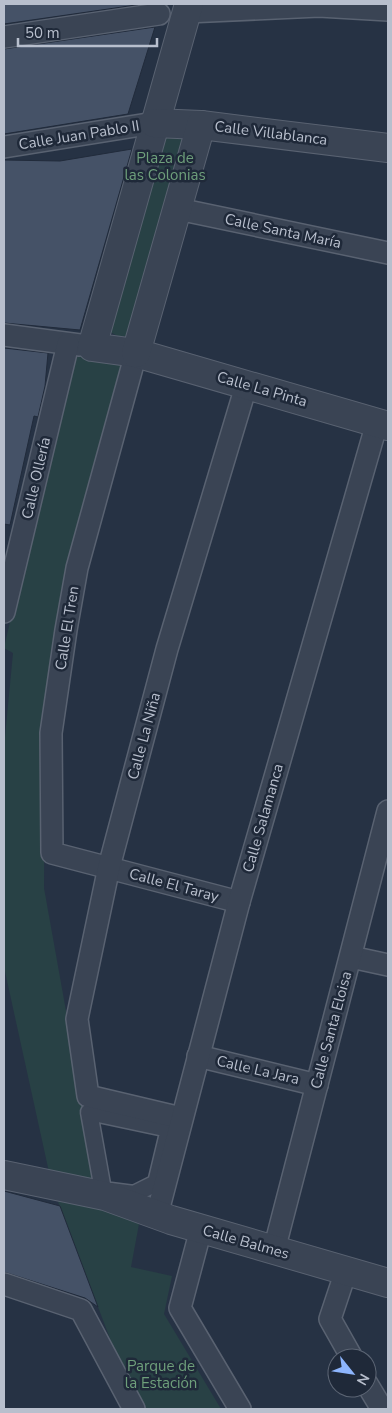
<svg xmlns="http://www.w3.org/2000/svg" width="392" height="1413" font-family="'Nunito Sans',sans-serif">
<rect width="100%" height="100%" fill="#263244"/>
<g fill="#284145">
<path d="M191,137l-58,196c-10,6 -17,4 -26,-4l49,-191z"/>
<path d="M72,352l50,10 -59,219 -18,151 -1,156 53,296 -48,-12 -45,-205v-220l9,-94 -9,-5z"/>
<path d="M57,1199l58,13 24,12 -8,43 41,9 -8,38 57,95h-81l-7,-10z"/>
</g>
<g fill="#455267" stroke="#212b3b">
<path d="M4,4h139l-139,20z"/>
<path d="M155,27l-27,87 -124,20v-85z"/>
<path d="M132,149l-52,181 -76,-7v-163l56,1z"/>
<path d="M4,348l44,5 -3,33 -7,31 -4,-1 -24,109 -6,-1z"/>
<path d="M4,1191l56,15 38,101 -13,-9 -81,-26z"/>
</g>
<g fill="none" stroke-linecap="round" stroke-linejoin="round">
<g stroke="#596271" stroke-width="19">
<path id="pedestrian" d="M89,1112l80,17 -13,54 -22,11 -31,-4z"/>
</g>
<g stroke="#596271" stroke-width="24">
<g id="minor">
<path d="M187,12l132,-6 69,4"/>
<path d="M4,37l155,-23"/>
<path d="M4,147l150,-24"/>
<path d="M178,209l210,44"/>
<path d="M4,335l76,10"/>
<path d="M136,353l-59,215 -11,62 -15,103 1,120 187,49"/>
<path d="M4,612l64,-268"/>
<path d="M351,957l37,8"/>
<path d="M198,1056l119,29"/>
<path d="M181,1118l-93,-22 -11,-77 32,-152 58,-218 80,-266"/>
<path d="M157,1215l82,-313 138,-479"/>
<path d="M201,1229l-21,79 60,101"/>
<path d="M274,1250l114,-439"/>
<path d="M346,1271l-16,48 22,39"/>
<path d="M4,1284l77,26 53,99"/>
<path d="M367,1384l15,25"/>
</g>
</g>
<g stroke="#596271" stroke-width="30">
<g id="tertiary">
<path d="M189,4l-97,343 44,6 252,73"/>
<path d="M154,123l47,2 187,23"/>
<path d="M136,353l65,-228"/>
<path d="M4,1175l101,21 66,24 217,63"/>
</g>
</g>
<use href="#pedestrian" stroke="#3a4454" stroke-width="16"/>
<use href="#minor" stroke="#3a4454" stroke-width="21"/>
<use href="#tertiary" stroke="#3a4454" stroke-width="28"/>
</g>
<g text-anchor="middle" stroke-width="5" stroke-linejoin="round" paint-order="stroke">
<g font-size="15" fill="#b8bfcd" stroke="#1f2939">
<text transform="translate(271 133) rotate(7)" y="5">Calle Villablanca</text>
<text transform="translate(79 135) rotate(-9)" y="5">Calle Juan Pablo II</text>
<text transform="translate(283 231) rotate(12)" y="5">Calle Santa María</text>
<text transform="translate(262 389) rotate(16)" y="5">Calle La Pinta</text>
<text transform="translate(36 478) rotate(-77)" y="5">Calle Ollería</text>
<text transform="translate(67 628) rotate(-81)" y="5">Calle El Tren</text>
<text transform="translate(144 736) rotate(-75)" y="5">Calle La Niña</text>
<text transform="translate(263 818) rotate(-74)" y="5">Calle Salamanca</text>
<text transform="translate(174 885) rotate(15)" y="5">Calle El Taray</text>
<text transform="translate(331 1030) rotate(-75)" y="5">Calle Santa Eloisa</text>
<text transform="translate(258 1070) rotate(13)" y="5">Calle La Jara</text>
<text transform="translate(246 1242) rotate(16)" y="5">Calle Balmes</text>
</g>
<g font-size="15" fill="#6e9f7b" stroke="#1f2939">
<text x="165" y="163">Plaza de<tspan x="165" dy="17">las Colonias</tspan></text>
<text x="161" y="1371">Parque de<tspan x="161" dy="17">la Estación</tspan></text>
</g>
</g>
<rect width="392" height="1413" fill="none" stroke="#b8bfcd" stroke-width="10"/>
<g transform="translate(352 1373) rotate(120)"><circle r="24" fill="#1f2939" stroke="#5c6574"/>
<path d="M0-4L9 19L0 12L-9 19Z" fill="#8db5fd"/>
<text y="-8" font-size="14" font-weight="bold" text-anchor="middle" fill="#b8bfcd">N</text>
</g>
<path d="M18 38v8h139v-8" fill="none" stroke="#b8bfcd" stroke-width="2.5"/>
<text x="25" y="38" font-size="15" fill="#b8bfcd" stroke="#1f2939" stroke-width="4" paint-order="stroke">50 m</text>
</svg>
